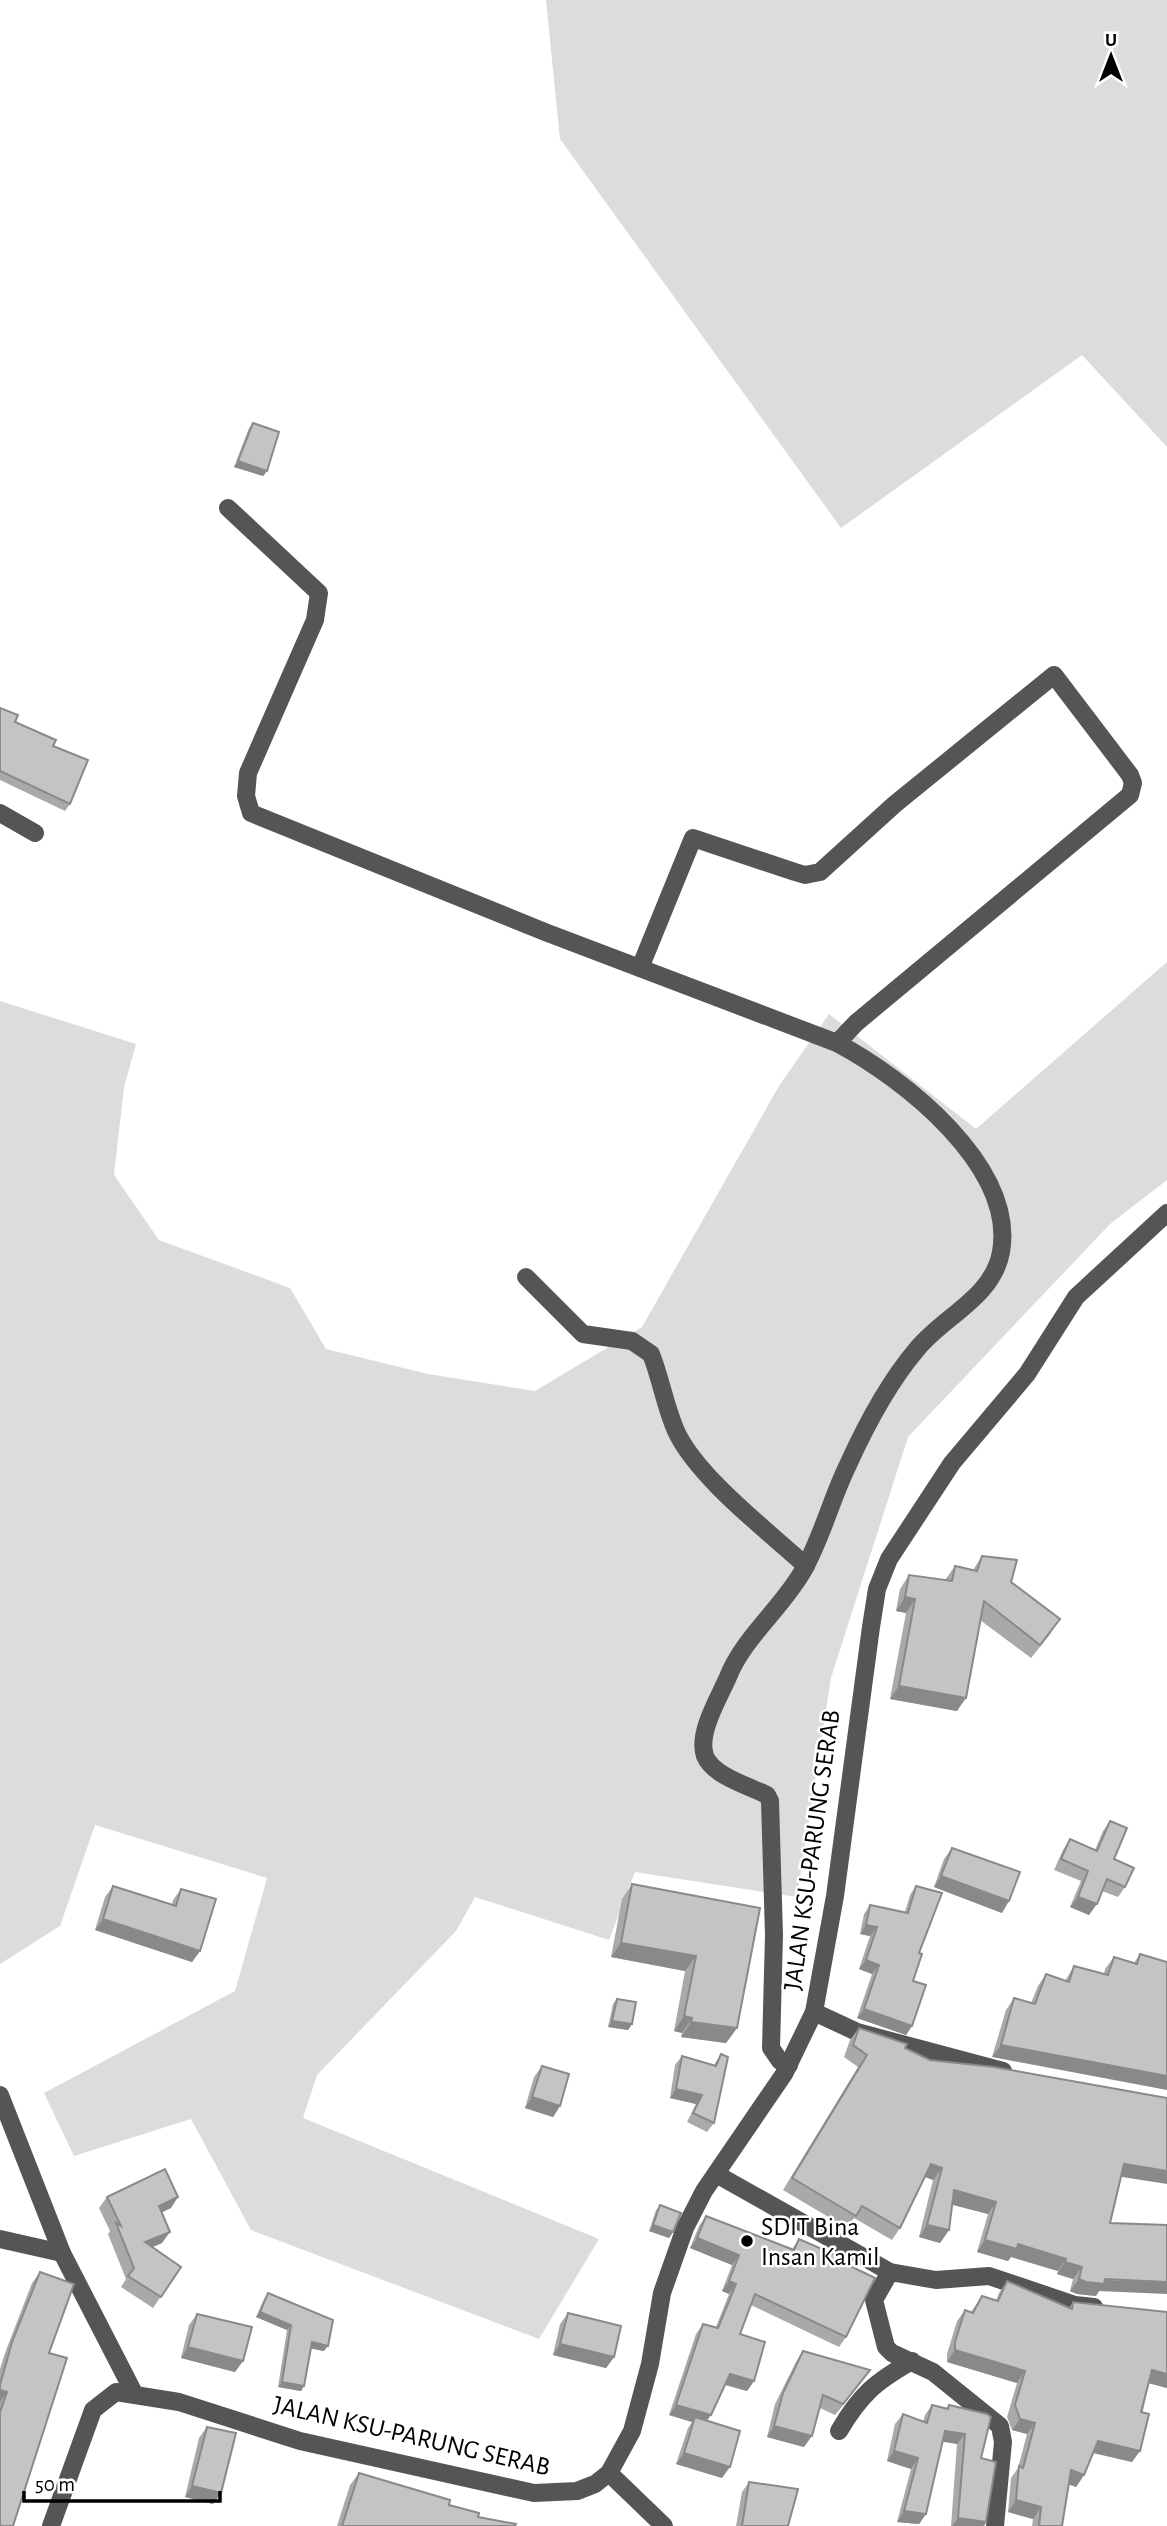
<svg xmlns="http://www.w3.org/2000/svg" width="1167" height="2526" font-family="'Alegreya Sans',sans-serif">
<rect width="100%" height="100%" fill="#fff"/>
<g fill="#dcdcdc">
<path d="M546,0h621v447l-85,-92 -241,173 -281,-389z"/>
<path d="M1167,962v218l-57,44 -202,213 -77,241 -34,219 -162,-25 -26,68 -134,-43 -19,34 -139,144 -14,43 296,121 -60,100 -288,-109 -60,-111 -117,37 -30,-63 191,-102 32,-113 -172,-53 -35,101 -60,38v-963l136,43 -12,43 -10,88 45,65 131,48 36,61 102,25 107,17 107,-64 137,-241 50,-72 147,115z"/>
</g>
<g fill="none" stroke-linecap="round" stroke-linejoin="round">
<g stroke="#555" stroke-width="18">
<path d="M228,508l91,85 -4,27 -67,153 -2,23 5,17 294,119 292,111c66,35 179,123 164,209 -8,45 -57,64 -84,97 -29,34 -52,78 -70,118 -16,33 -25,70 -43,102 -20,37 -61,69 -76,108 -9,21 -31,56 -23,79 8,20 44,30 62,39l3,6 4,134 -3,113 9,13 9,4"/>
<path d="M0,813l35,20"/>
<path d="M640,968l53,-130 102,34 10,3 15,-3 75,-68 159,-129 76,100 3,8 -3,12 -274,228 -19,20"/>
<path d="M526,1277l57,57 49,7 19,13c10,25 14,52 25,77 21,46 92,100 130,135"/>
<path d="M814,2012l43,20 146,39"/>
<path d="M0,2095l62,158 72,140"/>
<path d="M716,2174l174,98 46,8 53,-4 86,29 19,2"/>
<path d="M0,2239l62,14"/>
<path d="M890,2272l-16,28 12,47 6,6 41,19 67,54 3,16 -8,84"/>
<path d="M839,2431c21,-36 36,-49 73,-70"/>
<path d="M609,2473l55,53"/>
<path d="M51,2526l42,-116 23,-18 63,10 121,39 234,52 43,-2 18,-7 14,-11 23,-42 18,-67 12,-71 23,-65 19,-37 80,-117 30,-62 21,-116 36,-269 6,-38 12,-30 63,-96 75,-89 49,-77 91,-84"/>
</g>
</g>
<g fill="#a9a9a9">
<path d="M253,423l14,48 -4,5 -29,-9 15,-39z"/>
<path d="M0,708l15,14 38,24 17,58 -5,7 -65,-31z"/>
<path d="M982,1556l29,26 40,51 -20,25 -51,-38 -23,91 -67,-12 16,-86 -10,-2 4,-22 9,-14 36,5 10,-14 18,4z"/>
<path d="M1110,1821l4,38 11,28 -7,10 -16,-6 -13,24 -19,-8 11,-26 -27,-11 9,-20 7,-11 25,11 8,-19z"/>
<path d="M952,1848l50,65 -68,-26 10,-28z"/>
<path d="M632,1884l128,24 -23,120 -11,15 -45,-6 1,-4 -8,-2 11,-60 -74,-14 11,-58z"/>
<path d="M113,1886l59,19 1,-5 8,-11 19,62 -8,11 -97,-32 10,-33z"/>
<path d="M916,1886l3,67 -6,28 -1,45 -6,9 -49,-17 15,-44 -13,-5 11,-33 -10,-2 4,-20 6,-9 35,7 5,-17z"/>
<path d="M1140,1954l27,9 -175,94 14,-47 8,-12 17,5 7,-17 8,-12 19,7 9,-15 30,8 1,-5 9,-12 20,6z"/>
<path d="M617,1999l15,25 -4,6 -20,-3 5,-23z"/>
<path d="M859,2028l46,20 216,129 -11,46 -11,68 -3,5 -19,-2 -7,-3 3,-12 -16,-5 1,-3 -47,-14 -3,4 -31,-9 11,-38 -36,-10 -3,26 -9,13 -21,-6 14,-57 -8,-3 -25,51 -8,12 -38,-22 -7,10 -64,-38 75,-123 -14,-10 6,-17z"/>
<path d="M721,2054l-7,69 -7,9 -20,-10 9,-18 -26,-6 5,-33 7,-9 32,9z"/>
<path d="M542,2066l18,40 -7,11 -28,-9 9,-31z"/>
<path d="M107,2197l64,11 -10,5 1,30 -9,4 28,20 -28,41 -32,-21 5,-8 -18,-45 2,-3 -11,-23z"/>
<path d="M660,2205l13,27 -4,6 -20,-7 7,-21z"/>
<path d="M706,2216l86,33 7,-10 39,21 8,77 -7,10 -88,-42 -11,29 14,47 -7,10 -22,-6 -18,36 15,57 -46,-14 12,-36 4,-6 -23,-7 27,-81 7,-10 13,3 13,-33 -7,-3 10,-26 -42,-17 9,-22z"/>
<path d="M40,2272l9,81 -49,173v-157l5,-16 27,-70z"/>
<path d="M1007,2281l62,27 4,-6 94,86 -18,-5 -17,79 -39,-9 -9,22 -8,12 -8,-3 -6,42h-30l1,-7 -25,-7 3,-34 7,-10 9,-34 -15,-4 -5,-13 10,-34 -70,-21v-8l10,-33 8,-11 6,2 11,-16 14,5 3,-8z"/>
<path d="M268,2293l56,58 -13,-3 -7,38 -3,5 -23,-4 9,-57 -31,-13 8,-18z"/>
<path d="M568,2313l46,44 -8,11 -53,-13 7,-31z"/>
<path d="M197,2314l46,47 -8,11 -54,-14 8,-33z"/>
<path d="M803,2351l59,30 -27,34 -15,-7 -16,39 -37,-10 8,-33 21,-42z"/>
<path d="M932,2405l14,3 3,-3 32,53 5,64 -2,4h-33l6,-82 -15,-3 -16,73 -7,10 -22,-2 14,-53 -24,-8 8,-37 8,-10 20,8 2,-7z"/>
<path d="M207,2427l14,66 -8,11 -28,-7 14,-59z"/>
<path d="M359,2473l90,32 29,12 37,9h-178l13,-41z"/>
<path d="M749,2482l39,44h-52l6,-34z"/>
</g>
<g fill="#898989">
<path d="M238,461l29,10 -4,5 -29,-9z"/>
<path d="M905,1597l10,2 -9,14 -10,-2z"/>
<path d="M899,1686l67,12 -9,13 -67,-12z"/>
<path d="M941,1876l68,25 -7,12 -68,-26z"/>
<path d="M1078,1897l19,7 -8,11 -19,-8z"/>
<path d="M103,1919l97,32 -8,11 -97,-32z"/>
<path d="M866,1925l11,2 -7,9 -10,-2z"/>
<path d="M621,1943l75,13 -11,15 -74,-14z"/>
<path d="M866,1960l13,5 -7,9 -13,-5z"/>
<path d="M864,2009l48,17 -6,9 -49,-17z"/>
<path d="M684,2016l8,2 -10,15 -8,-2z"/>
<path d="M612,2021l20,3 -4,6 -20,-3z"/>
<path d="M691,2022l46,6 -11,15 -45,-6z"/>
<path d="M1001,2045l166,31v14l-175,-33z"/>
<path d="M676,2089l26,6 -6,9 -26,-6z"/>
<path d="M532,2097l28,9 -7,11 -28,-9z"/>
<path d="M931,2164l11,4 -9,12 -10,-4z"/>
<path d="M1124,2164l43,7v13l-51,-8z"/>
<path d="M954,2190l42,12 -8,12 -43,-11z"/>
<path d="M178,2197l-7,11 -20,9 8,-11z"/>
<path d="M653,2225l20,7 -4,6 -20,-7z"/>
<path d="M927,2225l22,5 -9,13 -21,-6z"/>
<path d="M170,2232l-8,11 -25,10 8,-11z"/>
<path d="M697,2238l42,17 -7,10 -42,-17z"/>
<path d="M985,2240l33,4 48,15 -8,12 -47,-14 -3,4 -31,-9z"/>
<path d="M1065,2262l17,5 -9,12 -16,-5z"/>
<path d="M1079,2279l88,3v12l-68,-3 -3,5 -19,-2 -7,-3z"/>
<path d="M729,2281l7,3 -7,10 -7,-3z"/>
<path d="M260,2312l31,13 -4,5 -31,-13z"/>
<path d="M312,2342l16,4 -4,5 -16,-3z"/>
<path d="M560,2344l54,13 -8,11 -53,-13z"/>
<path d="M188,2347l55,14 -8,11 -54,-14z"/>
<path d="M955,2350l70,21 -8,12 -70,-21z"/>
<path d="M870,2370l-8,11 -27,34 8,-11z"/>
<path d="M1152,2370l15,4v14l-23,-6z"/>
<path d="M730,2374l24,7 -7,10 -24,-7z"/>
<path d="M282,2382l22,4 -3,5 -23,-4z"/>
<path d="M0,2390l7,2 -7,10z"/>
<path d="M676,2405l35,10 -7,10 -9,-8 -3,5 -23,-7z"/>
<path d="M1020,2419l15,4 -8,11 -15,-4z"/>
<path d="M774,2426l38,10 -8,11 -37,-10z"/>
<path d="M945,2431l20,3 -8,10 -19,-3z"/>
<path d="M1098,2441l42,10 -8,11 -42,-10z"/>
<path d="M894,2451l24,7 -7,11 -24,-8z"/>
<path d="M684,2453l46,14 -8,11 -46,-14z"/>
<path d="M1071,2470l13,5 -8,12 -14,-5z"/>
<path d="M192,2486l29,7 -8,11 -28,-7z"/>
<path d="M1016,2500l25,7 -8,12 -25,-7z"/>
<path d="M904,2511l22,3 -7,10 -22,-2z"/>
<path d="M958,2518l28,4 -2,4h-32z"/>
</g>
<g fill="#c4c4c4" stroke="#898989" stroke-width="2">
<path d="M253,423l26,9 -12,39 -29,-10z"/>
<path d="M0,708l18,7 -3,7 41,18 -3,6 35,14 -18,44 -70,-33z"/>
<path d="M982,1556l35,4 -6,22 49,37 -20,26 -56,-44 -18,97 -67,-12 16,-87 -10,-2 4,-22 43,6 3,-15 22,5z"/>
<path d="M1110,1821l17,7 -13,31 20,9 -9,19 -18,-8 -10,25 -19,-7 10,-26 -27,-12 9,-20 27,12z"/>
<path d="M952,1848l68,24 -11,29 -68,-25z"/>
<path d="M632,1884l128,24 -23,120 -46,-6 1,-4 -8,-2 12,-60 -75,-13z"/>
<path d="M113,1886l63,20 5,-17 35,10 -16,52 -97,-32z"/>
<path d="M916,1886l26,7 -23,60 3,1 -9,27 13,4 -14,41 -48,-17 15,-44 -13,-5 11,-33 -11,-2 4,-20 38,8z"/>
<path d="M1140,1954l27,8v114l-166,-31 13,-47 21,6 11,-30 23,8 5,-16 34,9 6,-18 23,7z"/>
<path d="M617,1999l19,3 -4,22 -20,-3z"/>
<path d="M859,2028l48,16 -2,4 25,12 64,7 173,31v73l-43,-7 -14,59 57,2v57l-62,-3 -1,5 -18,-2 -7,-3 3,-12 -17,-5 1,-3 -48,-15 -1,5 -32,-9 11,-38 -42,-12 -5,40 -22,-5 15,-57 -11,-4 -31,64 -38,-22 -6,10 -64,-38 75,-123 -14,-10z"/>
<path d="M721,2054l7,3 -14,66 -21,-10 9,-18 -26,-6 6,-33 34,10z"/>
<path d="M542,2066l27,8 -9,32 -28,-9z"/>
<path d="M165,2169l13,28 -19,9 11,26 -25,10 36,25 -20,30 -33,-21 6,-8 -18,-45 5,3 -14,-29z"/>
<path d="M660,2205l21,8 -8,19 -20,-7z"/>
<path d="M706,2216l88,34 5,-11 41,18 -2,3 37,18 -29,59 -91,-43 -15,40 25,8 -11,39 -24,-7 -19,41 -35,-10 27,-81 15,4 18,-44 -7,-3 10,-26 -42,-17z"/>
<path d="M40,2272l34,12 -25,69 18,5 -54,168h-13v-114l7,-20 -7,-2v-5l12,-43z"/>
<path d="M1007,2281l65,28 1,-7 94,10v62l-15,-4 -11,42 8,2 -9,37 -42,-10 -14,34 -13,-5 -9,56h-23l2,-19 -25,-7 3,-34 4,2 12,-45 -15,-4 -5,-14 10,-34 -70,-21v-8l10,-32 8,3 9,-17 16,5z"/>
<path d="M268,2293l65,27 -5,26 -16,-4 -8,44 -22,-4 9,-57 -31,-13z"/>
<path d="M568,2313l53,13 -7,31 -54,-13z"/>
<path d="M197,2314l55,13 -9,34 -55,-14z"/>
<path d="M803,2351l67,19 -27,34 -20,-9 -11,41 -38,-10 9,-33z"/>
<path d="M932,2405l16,4 1,-4 38,9 4,3 -10,41 15,4 -10,60 -28,-4 7,-84 -20,-3 -19,83 -22,-3 14,-53 -24,-7 9,-37 24,9z"/>
<path d="M695,2417l45,14 -10,36 -46,-14z"/>
<path d="M207,2427l29,6 -15,60 -29,-7z"/>
<path d="M359,2473l91,27 -1,5 30,8 -1,4 38,7 -1,2h-173z"/>
<path d="M749,2482l49,7 -10,37h-46z"/>
</g>
<circle fill="#000" stroke="#fff" stroke-width="2.5" cx="747" cy="2241" r="7"/>
<g text-anchor="middle" stroke-width="5" stroke-linejoin="round" paint-order="stroke">
<g font-size="26" fill="#000" stroke="#fff">
<text transform="translate(811 1850) rotate(-82)" y="9">JALAN KSU-PARUNG SERAB</text>
<text transform="translate(412 2435) rotate(13)" y="9">JALAN KSU-PARUNG SERAB</text>
</g>
<g font-size="26" fill="#000" stroke="#fff" text-anchor="start">
<text x="761" y="2235">SDIT Bina<tspan x="761" dy="30">Insan Kamil</tspan></text>
</g>
</g>
<g transform="translate(1111 56)" stroke="#ffffff" stroke-width="5" paint-order="stroke">
<path d="M0-5L12 26L0 18L-12 26Z" fill="#000000"/>
<text y="-10" font-size="19" font-weight="bold" text-anchor="middle" fill="#000000">U</text>
</g>
<path d="M24 2491v10h196v-10" fill="none" stroke="#000000" stroke-width="3.5"/>
<text x="35" y="2491" font-size="21" fill="#000000" stroke="#ffffff" stroke-width="5" paint-order="stroke">50 m</text>
</svg>
